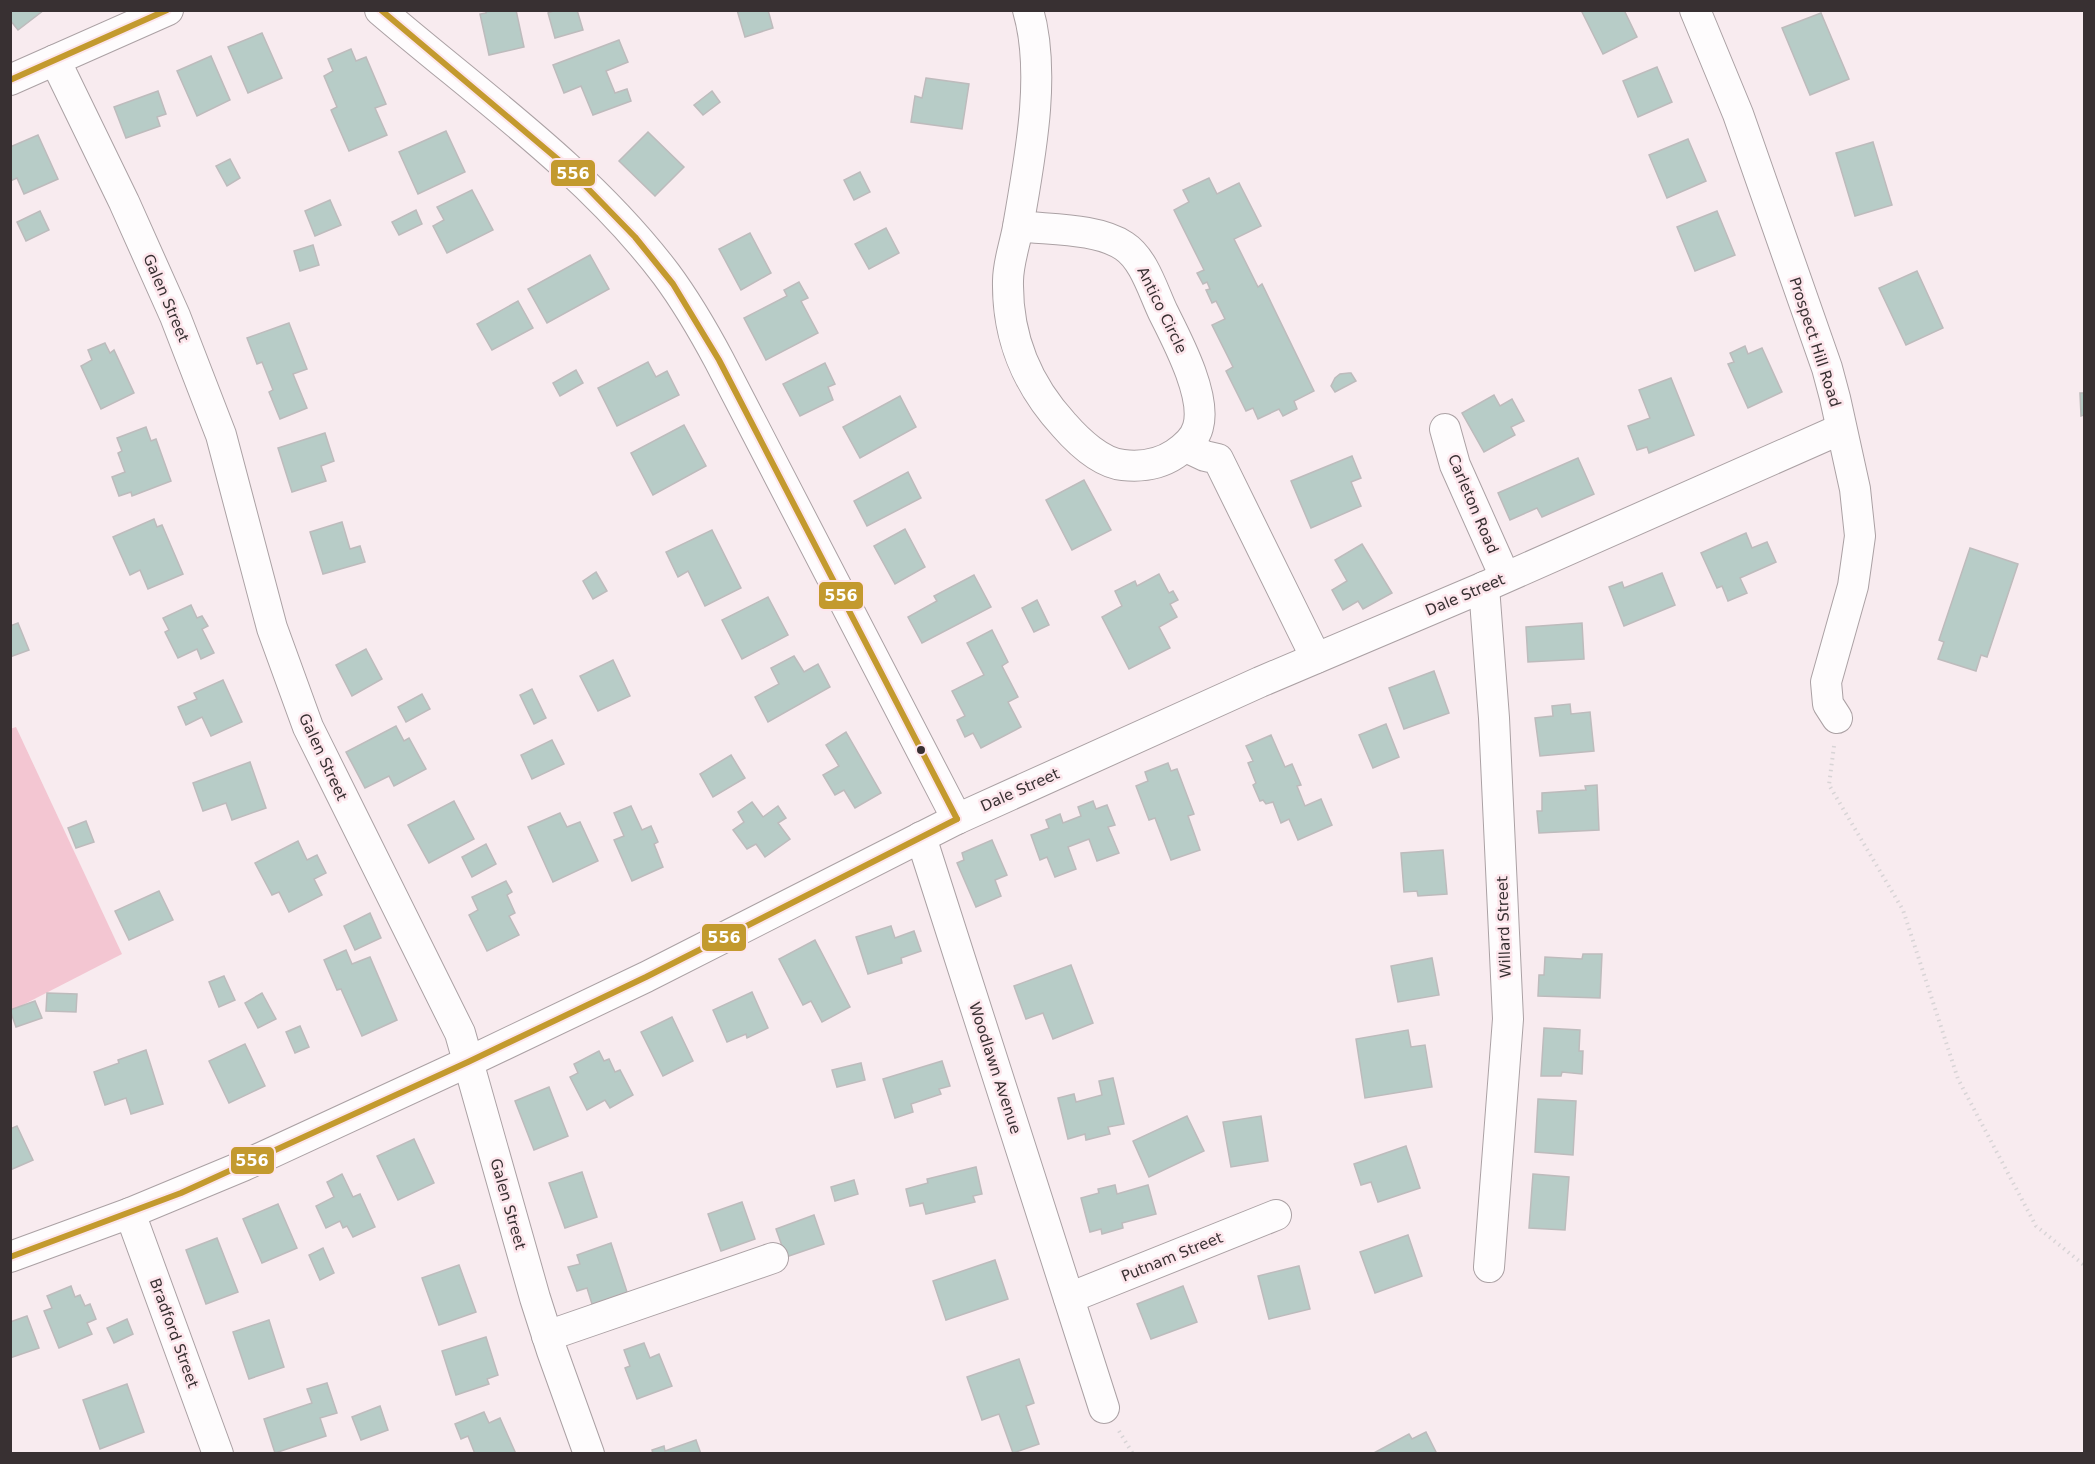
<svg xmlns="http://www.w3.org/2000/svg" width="2095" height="1464" font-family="'DejaVu Sans',sans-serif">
<rect width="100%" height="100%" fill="#f8ebef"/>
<path fill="#f3c6d2" d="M16,727l106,227 -111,57 -1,-282z"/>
<g fill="#b7ccc7" stroke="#bdbbbc" stroke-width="1.5">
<path d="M10,10h34l-26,20 -8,-10z"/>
<path d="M486,10h30l8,37 -35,8 -9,-41 6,-1z"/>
<path d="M556,10h21l6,20 -28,8 -7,-25z"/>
<path d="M737,10h31l5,18 -28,9z"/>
<path d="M1581,10h43l13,27 -34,17z"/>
<path d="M1821,13l28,66 -39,16 -28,-67z"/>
<path d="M262,33l20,45 -34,15 -20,-46z"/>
<path d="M619,40l9,22 -22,9 9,22 12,-4 4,12 -38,14 -12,-29 -17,7 -11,-28z"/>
<path d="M351,49l5,12 10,-4 20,47 -11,4 12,27 -38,16 -18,-41 6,-3 -13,-31 9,-5 -5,-12z"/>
<path d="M211,56l19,44 -33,16 -20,-45z"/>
<path d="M1657,67l15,35 -34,15 -15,-36z"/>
<path d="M926,78l43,6 -7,45 -51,-7 4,-26 7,2z"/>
<path d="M158,91l8,23 -9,3 3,9 -34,12 -12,-31z"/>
<path d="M712,91l8,11 -17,13 -9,-10z"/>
<path d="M446,131l19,41 -47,22 -19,-42z"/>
<path d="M648,132l36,35 -29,29 -36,-35z"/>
<path d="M38,135l20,44 -34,15 -7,-16 -7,3v-34z"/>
<path d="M1688,139l18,42 -39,17 -18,-43z"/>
<path d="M1873,142l19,63 -37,11 -19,-63z"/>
<path d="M230,159l10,19 -13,8 -11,-20z"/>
<path d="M860,172l10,20 -16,8 -10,-20z"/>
<path d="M1209,178l8,16 22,-11 22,43 -27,13 24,48 4,-3 52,107 -20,10 3,8 -14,7 -4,-7 -21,10 -5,-11 -7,3 -20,-40 7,-4 -21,-42 13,-6 -9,-18 -4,2 -6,-13 4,-1 -3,-7 -4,2 -6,-11 7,-3 -30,-60 15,-8 -6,-12z"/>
<path d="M472,190l21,40 -46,23 -14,-27 11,-6 -7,-13z"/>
<path d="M330,200l11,25 -26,11 -10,-25z"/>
<path d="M416,210l6,14 -23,11 -7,-13z"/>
<path d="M40,211l9,19 -23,11 -9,-19z"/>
<path d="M1717,211l18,44 -40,16 -18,-44z"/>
<path d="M886,228l13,25 -30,16 -14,-25z"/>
<path d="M750,233l21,40 -30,17 -22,-41z"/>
<path d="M313,245l6,20 -19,6 -6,-20z"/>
<path d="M590,255l19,34 -62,34 -19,-34z"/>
<path d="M1917,271l26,57 -37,17 -27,-57z"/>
<path d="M799,282l9,16 -7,3 17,32 -52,27 -22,-42 43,-22 -3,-6z"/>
<path d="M518,301l15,27 -41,22 -15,-26z"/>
<path d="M289,323l18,46 -14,5 14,34 -27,11 -11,-27 4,-2 -11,-28 -5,2 -10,-26z"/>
<path d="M105,343l5,10 4,-3 20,43 -33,16 -20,-43 11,-6 -4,-10z"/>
<path d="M1745,346l3,8 14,-6 20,44 -34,16 -20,-44 6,-2 -4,-9z"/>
<path d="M648,362l8,15 11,-6 12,24 -62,31 -19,-38z"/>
<path d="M825,363l10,21 -7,3 5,13 -33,16 -17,-32z"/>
<path d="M576,370l7,13 -23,13 -7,-13z"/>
<path d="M1349,373h2l5,8 -21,11 -4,-6 4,-8 5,-4z"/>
<path d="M1671,378l23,57 -45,18 -2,-6 -10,3 -9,-24 22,-8 -11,-28z"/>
<path d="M2080,393h4v22l-3,1z"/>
<path d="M1494,395l6,11 12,-7 12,22 -13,6 4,8 -31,17 -22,-39z"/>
<path d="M900,396l16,31 -56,31 -17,-31z"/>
<path d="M684,425l22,41 -53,29 -22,-42z"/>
<path d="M146,427l5,14 5,-2 15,42 -39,15 -1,-4 -12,4 -7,-19 13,-5 -7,-19 4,-2 -5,-13z"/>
<path d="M325,433l9,28 -13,5 5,15 -34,11 -14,-44z"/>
<path d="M1352,456l9,22 -10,4 10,24 -50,22 -20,-47z"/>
<path d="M1578,458l16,36 -52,23 -5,-9 -27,12 -12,-27z"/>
<path d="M908,472l13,26 -54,28 -13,-25z"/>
<path d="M1084,480l27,50 -39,20 -26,-50z"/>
<path d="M154,519l3,8 5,-2 21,49 -35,15 -8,-19 -10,5 -17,-38z"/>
<path d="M342,522l8,27 10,-3 5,16 -42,12 -13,-42z"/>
<path d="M905,529l20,38 -30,17 -21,-38z"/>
<path d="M712,530l29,58 -36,18 -17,-35 -10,6 -12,-25z"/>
<path d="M1746,533l6,15 15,-6 9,20 -36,16 7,15 -19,8 -6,-15 -5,2 -16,-35z"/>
<path d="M1362,544l30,49 -29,16 -5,-8 -15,9 -11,-20 15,-9 -12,-21z"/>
<path d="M1970,548l48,16 -31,93 -6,-2 -5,16 -38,-12 6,-17 -5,-2z"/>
<path d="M596,572l11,19 -14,8 -10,-18z"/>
<path d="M1662,573l13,32 -51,21 -15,-39 13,-5 2,6z"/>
<path d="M1159,574l10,19 4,-2 5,9 -8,4 7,13 -18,10 11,21 -41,21 -27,-52 20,-11 -7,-15 20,-10 2,5z"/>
<path d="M974,575l17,32 -69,36 -14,-26 29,-16 -3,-5z"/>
<path d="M768,597l20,38 -46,24 -20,-39z"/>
<path d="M1037,600l12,25 -15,7 -12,-24z"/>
<path d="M191,605l6,13 5,-2 6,10 -6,3 12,24 -13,6 -4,-10 -19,9 -13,-26 4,-2 -6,-12z"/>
<path d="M18,623l11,27 -19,7v-31z"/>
<path d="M1582,623l2,36 -56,3 -2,-35z"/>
<path d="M992,630l16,32 -6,4 16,31 -10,5 13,25 -40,21 -8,-15 -8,4 -8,-17 8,-4 -13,-25 32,-16 -17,-32z"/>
<path d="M366,649l16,30 -30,17 -16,-31z"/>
<path d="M794,656l10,16 14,-8 12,23 -62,35 -13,-25 24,-13 -8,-16z"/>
<path d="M613,660l17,36 -32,15 -18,-35z"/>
<path d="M1434,671l15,42 -45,16 -15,-41z"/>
<path d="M223,680l19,42 -31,14 -9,-19 -16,8 -8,-18 19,-8 -3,-6z"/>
<path d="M532,689l14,29 -12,6 -14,-29z"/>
<path d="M422,694l8,15 -24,13 -8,-15z"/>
<path d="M1570,704l1,10 19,-2 4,39 -54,5 -5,-38 18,-2 -1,-10z"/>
<path d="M1386,724l13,33 -26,11 -14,-33z"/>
<path d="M396,726l8,15 5,-3 17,31 -32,17 -5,-10 -24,12 -19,-36z"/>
<path d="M846,732l35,61 -26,15 -11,-18 -9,5 -12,-20 16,-9 -13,-21z"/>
<path d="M1271,735l14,32 7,-3 9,21 -4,1 8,20 16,-7 11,26 -34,15 -9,-21 -8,4 -8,-21 -7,2 -3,-4 -3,1 -7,-16 3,-2 -8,-20 5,-2 -7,-15z"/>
<path d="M552,740l12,24 -32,15 -11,-24z"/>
<path d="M731,755l14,23 -32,19 -13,-23z"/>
<path d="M250,762l16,46 -34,12 -6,-17 -23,8 -10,-28z"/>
<path d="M1168,763l3,8 6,-2 17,45 -6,2 12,34 -29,10 -16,-42 -6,2 -13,-34 12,-5 -3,-9z"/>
<path d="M1597,785l2,45 -60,3 -2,-22h5v-18l44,-3 -1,-4z"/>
<path d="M454,801l20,38 -45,24 -21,-38z"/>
<path d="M1093,801l3,8 11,-4 8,20 -7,2 11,26 -22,8 -8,-22 -21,8 8,22 -21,8 -8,-20 -7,3 -9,-25 18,-7 -3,-8 14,-6 3,9 18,-7 -3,-9z"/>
<path d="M752,802l11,15 15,-11 8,12 -8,5 12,16 -25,18 -9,-13 -9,5 -14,-19 11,-8 -6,-10z"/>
<path d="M631,806l11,24 9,-4 7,16 -4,2 9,23 -31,14 -18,-41 10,-4 -10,-23z"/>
<path d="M560,813l7,14 13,-5 18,39 -45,21 -25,-55z"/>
<path d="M86,821l8,21 -18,6 -8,-20z"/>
<path d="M992,840l15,35 -12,5 6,16 -25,11 -19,-44 7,-3 -2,-7z"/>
<path d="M298,841l9,19 10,-5 9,18 -12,6 8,16 -33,17 -10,-20 -7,3 -17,-32z"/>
<path d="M486,844l10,20 -24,13 -10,-20z"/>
<path d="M1443,850l4,44 -29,2 -1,-5 -13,1 -3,-39z"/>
<path d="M506,881l6,11 -5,3 8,18 -6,3 10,19 -32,16 -18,-36 9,-5 -6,-13z"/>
<path d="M159,891l14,29 -44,20 -14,-29z"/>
<path d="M370,913l11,25 -26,12 -11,-24z"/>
<path d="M891,926l4,12 19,-7 7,20 -20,7 1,5 -34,11 -12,-37z"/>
<path d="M815,940l35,67 -28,15 -11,-21 -8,4 -24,-46z"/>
<path d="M346,950l6,14 18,-7 27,63 -35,16 -21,-47 -4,1 -13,-30z"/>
<path d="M1583,954h19l-2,44 -62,-2 1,-21h5l1,-18 37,2z"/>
<path d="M1432,958l7,37 -41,7 -7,-36z"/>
<path d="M1071,965l22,58 -40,16 -10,-26 -17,6 -12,-33z"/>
<path d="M224,976l11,24 -16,7 -10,-25z"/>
<path d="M752,992l16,36 -21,10 -1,-4 -19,8 -14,-32z"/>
<path d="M47,993l30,1 -1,18 -30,-1z"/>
<path d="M262,993l14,26 -18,9 -13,-25z"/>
<path d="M35,1001l7,17 -26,9 -6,-17z"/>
<path d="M672,1017l21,44 -30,15 -22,-44z"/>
<path d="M300,1026l9,21 -14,6 -9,-21z"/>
<path d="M1544,1028l36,2 -1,21h4l-1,23 -20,-2 -1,4h-20z"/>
<path d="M1408,1030l3,17 14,-2 7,42 -67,11 -9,-59z"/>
<path d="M245,1044l20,42 -36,17 -20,-42z"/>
<path d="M146,1050l17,54 -32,10 -5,-16 -21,7 -11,-33 25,-9 -1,-3z"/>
<path d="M599,1051l5,10 5,-2 6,13 5,-2 13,25 -23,13 -5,-8 -18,10 -17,-33 8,-4 -4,-9z"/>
<path d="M942,1061l8,25 -11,3 2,5 -30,10 2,8 -18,6 -12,-39z"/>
<path d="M861,1063l4,17 -28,7 -5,-17z"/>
<path d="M1113,1078l11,46 -16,3 2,7 -24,6 -1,-6 -17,5 -10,-41 16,-4 2,8 26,-7 -3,-14z"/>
<path d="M549,1087l19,49 -34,14 -19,-49z"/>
<path d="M1538,1099l38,2 -3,54 -38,-3z"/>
<path d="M1187,1116l17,35 -55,26 -16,-36z"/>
<path d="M1261,1116l7,45 -37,6 -8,-45z"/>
<path d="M17,1126l16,34 -23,10v-41z"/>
<path d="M414,1139l20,44 -36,17 -21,-44z"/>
<path d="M1406,1146l14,42 -42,14 -7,-20 -10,3 -7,-21z"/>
<path d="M976,1167l6,27 -9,2 2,6 -49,12 -3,-11 -13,3 -4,-17 22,-6 -1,-4z"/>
<path d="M582,1172l15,45 -32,11 -16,-45z"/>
<path d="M342,1174l11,23 7,-3 15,33 -22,10 -6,-11 -4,2 -3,-7 -14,7 -10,-22 18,-9 -7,-15z"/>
<path d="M1533,1174l36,3 -4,53 -36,-2z"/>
<path d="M854,1180l4,14 -23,7 -4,-14z"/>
<path d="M1115,1185l2,9 31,-9 8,29 -34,9 1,5 -21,6 -1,-5 -11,3 -9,-34 18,-5 -1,-4z"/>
<path d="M742,1202l13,37 -34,12 -13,-37z"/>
<path d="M278,1204l19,44 -35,15 -19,-44z"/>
<path d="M814,1215l10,29 -38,13 -10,-28z"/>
<path d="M1408,1235l14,41 -47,17 -15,-41z"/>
<path d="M217,1238l21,54 -32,12 -20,-54z"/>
<path d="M611,1243l16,49 -35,12 -5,-16 -10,3 -9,-24 12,-3 -3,-9z"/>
<path d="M323,1248l11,25 -14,7 -11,-25z"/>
<path d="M995,1260l13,39 -62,21 -13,-39z"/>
<path d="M459,1265l17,47 -37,13 -17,-47z"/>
<path d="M1299,1266l11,43 -41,10 -11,-43z"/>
<path d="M71,1286l4,11 5,-2 5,11 5,-2 6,15 -9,4 5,11 -33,14 -15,-37 8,-3 -5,-12z"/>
<path d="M1183,1286l14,36 -46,17 -14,-35z"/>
<path d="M27,1316l12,32 -29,10v-36z"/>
<path d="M127,1319l6,15 -19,9 -7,-15z"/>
<path d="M269,1320l15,47 -35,12 -16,-47z"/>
<path d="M486,1337l12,38 -11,4 2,5 -33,11 -14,-44z"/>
<path d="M644,1343l6,15 9,-4 13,32 -35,13 -12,-31 5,-2 -6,-16z"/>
<path d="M1019,1359l15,44 -8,3 13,38 -26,9 -14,-39 -17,6 -15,-43z"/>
<path d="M327,1383l10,30 -17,5 6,18 -51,17 -11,-34 48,-16 -5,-14z"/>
<path d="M127,1384l17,48 -44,17 -17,-49z"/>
<path d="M380,1406l8,24 -27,10 -9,-23z"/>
<path d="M484,1412l5,11 11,-5 16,36h-41l-7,-18 -7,3 -6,-15z"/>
<path d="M1426,1432l11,22h-65l37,-20 3,5z"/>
<path d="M696,1440l5,14h-48l-1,-4 12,-4 1,5z"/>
</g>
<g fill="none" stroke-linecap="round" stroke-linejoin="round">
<g stroke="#aba1a4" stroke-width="32">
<g id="minor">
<path d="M380,10c98,84 208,161 286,264 20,27 37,56 53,86l238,459"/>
<path d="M1695,10l43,104 89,254 8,30 20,91 5,47 -7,50 -27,96 2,22 9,14"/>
<path d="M55,60l69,142 51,114 46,119 51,193 36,99 152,306 75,265 17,53 37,103"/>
<path d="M10,80l158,-70"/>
<path d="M1018,226c32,4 79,2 106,20 20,13 29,45 39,66 14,28 44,84 35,115 -3,12 -14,21 -23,27 -15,10 -34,13 -52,11 -22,-2 -45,-24 -59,-40 -37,-40 -57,-89 -56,-144 0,-18 7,-37 10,-54 11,-65 29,-152 10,-217"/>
<path d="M1445,429l10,36 50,112"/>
<path d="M1186,447l19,9 13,3 98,199"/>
<path d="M1484,587l10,131 14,301 -19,248"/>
<path d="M921,837l183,571"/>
<path d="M130,1213l88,241"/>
<path d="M10,1257l120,-44 113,-47 225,-104 178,-85 311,-158 303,-137 224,-95 357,-158"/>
<path d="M1069,1298l207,-83"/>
<path d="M547,1336l226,-78"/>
</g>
</g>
<g stroke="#d8d4d6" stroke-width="4" stroke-dasharray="1.5 4.5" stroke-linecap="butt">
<path d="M1834,746l-5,39 74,125 55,169 78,147 48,39"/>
<path d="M1119,1431l14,23"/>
</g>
<use href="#minor" stroke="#fefcfd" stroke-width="30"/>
<g stroke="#fde6ec" stroke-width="10">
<g id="bus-1">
<path d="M381,10l186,157 68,70 38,47 46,76 238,459"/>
<path d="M10,80l157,-70"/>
<path d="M10,1257l171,-64 287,-131 178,-85 311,-158"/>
</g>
</g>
<use href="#bus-1" stroke="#c39a2e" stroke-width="6"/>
</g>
<circle fill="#383032" stroke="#fde6ec" stroke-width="2" cx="921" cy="750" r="5"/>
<g text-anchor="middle" stroke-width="5" stroke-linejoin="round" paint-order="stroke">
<g font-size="15" fill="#383032" stroke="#fde6ec">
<text transform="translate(166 298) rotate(67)" y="5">Galen Street</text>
<text transform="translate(1162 310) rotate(64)" y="5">Antico Circle</text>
<text transform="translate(1815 342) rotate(72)" y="5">Prospect Hill Road</text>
<text transform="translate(1473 504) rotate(67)" y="5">Carleton Road</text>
<text transform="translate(1465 595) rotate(-23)" y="5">Dale Street</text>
<text transform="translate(323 757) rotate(65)" y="5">Galen Street</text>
<text transform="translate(1020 790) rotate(-24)" y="5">Dale Street</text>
<text transform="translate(1504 927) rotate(-92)" y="5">Willard Street</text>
<text transform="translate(995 1068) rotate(72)" y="5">Woodlawn Avenue</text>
<text transform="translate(508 1204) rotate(74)" y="5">Galen Street</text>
<text transform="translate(1172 1257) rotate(-22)" y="5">Putnam Street</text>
<text transform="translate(174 1333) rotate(70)" y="5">Bradford Street</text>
</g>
</g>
<g stroke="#fde6ec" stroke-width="2">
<rect x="550" y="159" width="46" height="28" rx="6" fill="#c39a2e"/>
<rect x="818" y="581" width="46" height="29" rx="6" fill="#c39a2e"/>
<rect x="701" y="923" width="46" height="29" rx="6" fill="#c39a2e"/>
<rect x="230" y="1146" width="45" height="29" rx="6" fill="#c39a2e"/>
</g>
<g font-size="16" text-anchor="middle" font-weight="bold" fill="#fff">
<text x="573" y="179">556</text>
<text x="841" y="601">556</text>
<text x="724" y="943">556</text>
<text x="252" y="1166">556</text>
</g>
<rect width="2095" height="1464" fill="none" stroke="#383032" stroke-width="24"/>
</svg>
